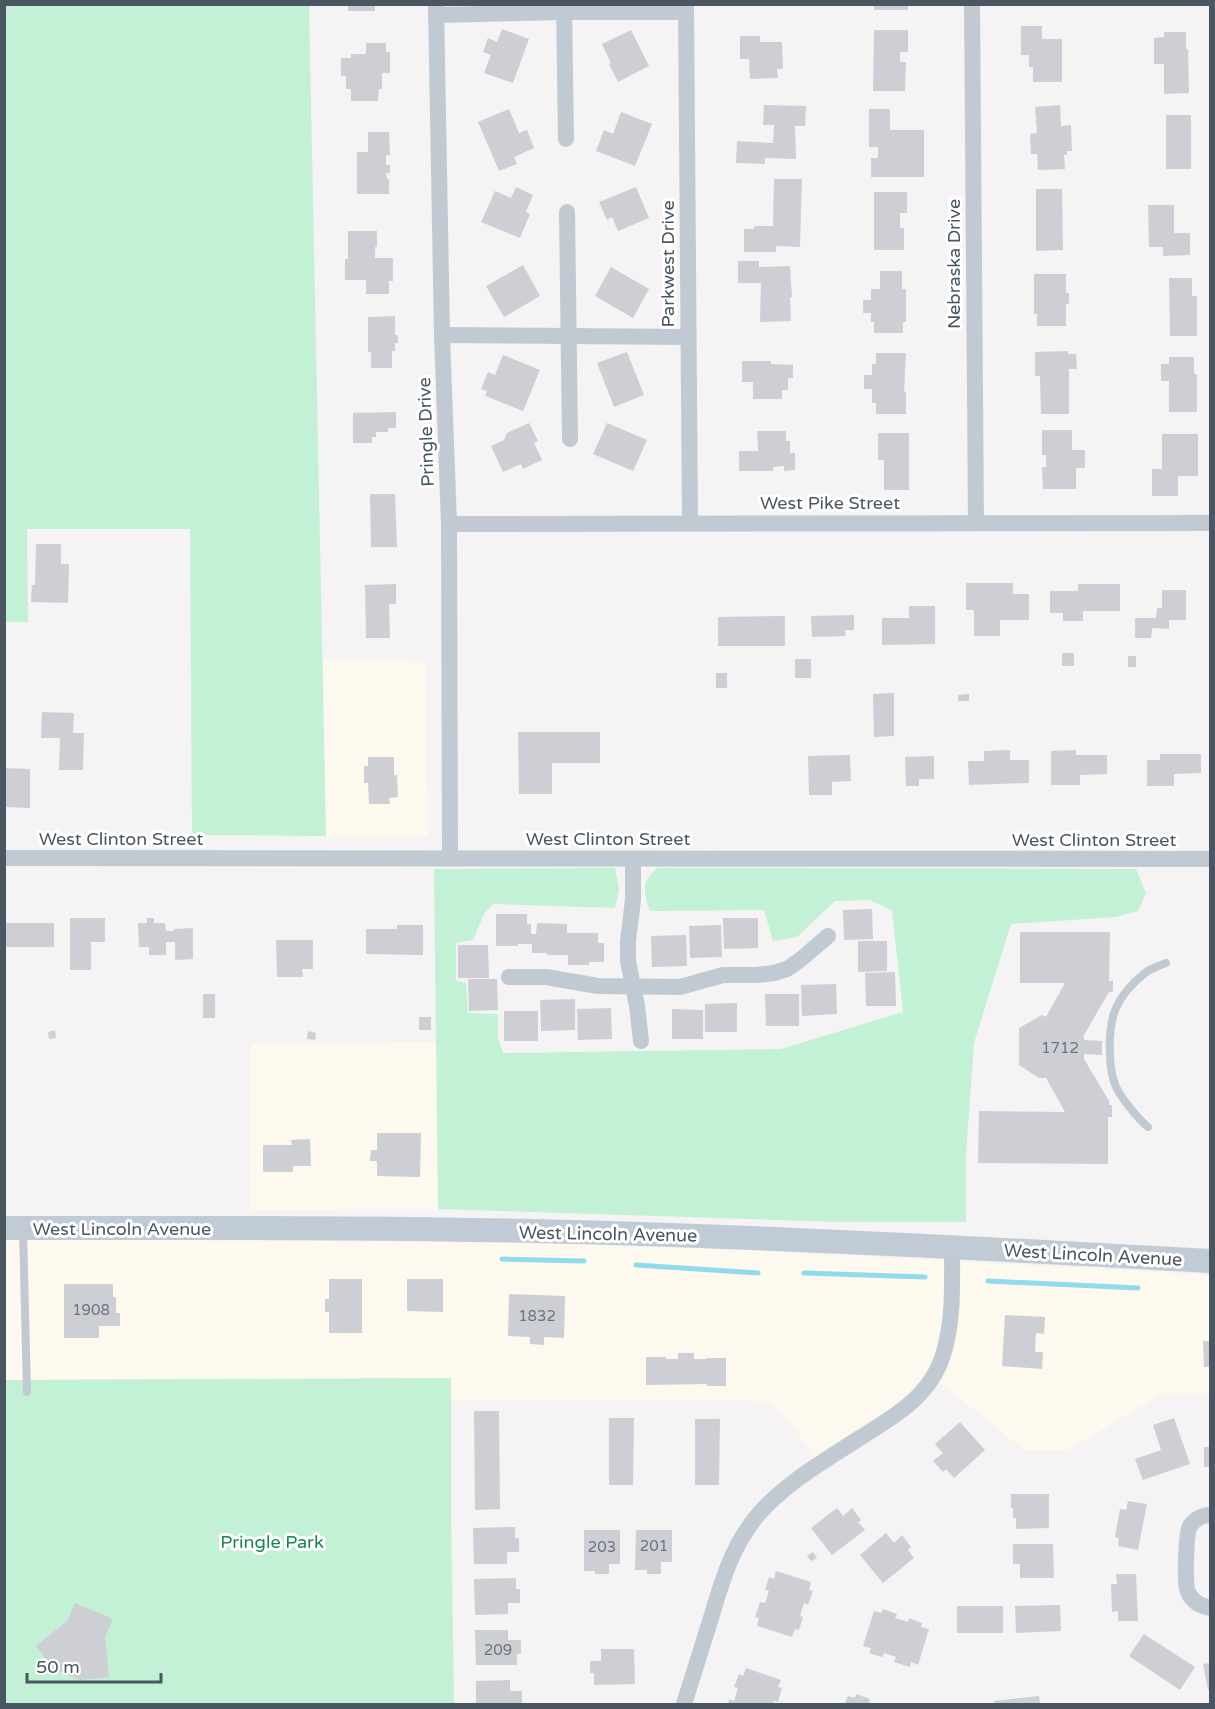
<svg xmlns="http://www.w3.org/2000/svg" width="1215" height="1709" font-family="'Varela Round',sans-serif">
<rect width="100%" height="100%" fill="#f5f3f3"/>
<g fill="#fdf9ef">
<path d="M323,660l102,1 3,175h-102z"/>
<path d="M437,1042l1,167 -188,1 1,-166z"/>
<path d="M4,1240l547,2 118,4 541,29v120h-50l-92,55h-43l-92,-73 -116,88 -12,-22 -17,-24 -17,-15 -22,-4h-298v-22l-446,2z"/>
</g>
<g fill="#c3f1d5">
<path d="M4,5h305l17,831 -134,-1 -2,-306h-163l1,93h-23z"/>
<path d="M615,868l4,21 -4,19 -122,-4 -9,10 -11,26 -17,3v38l10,2 2,30 30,1v23l5,16 278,-4 122,-37 -11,-102 -23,-10 -34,1 -38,36 -24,4 -9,-31 -114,1c-7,-17 -9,-32 8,-43l478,1 10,24 -8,18 -22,6 -105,7 -37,119 -8,111v68h-129l-399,-13 -4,-340z"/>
<path d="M451,1378v133l3,193h-449l-1,-324z"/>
</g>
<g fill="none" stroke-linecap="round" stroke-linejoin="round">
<g stroke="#90daee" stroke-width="5">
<path d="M502,1259l82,2"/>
<path d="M636,1265l122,8"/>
<path d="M804,1273l121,4"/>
<path d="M988,1281l150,7"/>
</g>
</g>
<g fill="#cdcfd5">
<rect x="348" y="4" width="27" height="7"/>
<rect x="874" y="4" width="34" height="6"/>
<path d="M1021,26h21v13h20v43h-29v-15h-4v-12h-8z"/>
<path d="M502,29l27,10 -16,44 -29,-10 7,-18 -8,-3 5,-14 9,4z"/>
<path d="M631,30l18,36 -31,16 -9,-18 2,-1 -9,-19z"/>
<path d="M874,30h34v22h-8v10h6l-1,29h-32z"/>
<path d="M1164,32h22v17h2l1,44 -25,1v-30h-10v-26l10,-1z"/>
<path d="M740,36h20v6h22l1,27h-6l1,9 -28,1 -1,-20h-9z"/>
<path d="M366,43h20v9h4v21h-8v16h-3l-1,12h-27v-12h-5v-13h-5v-18h10v-4h15z"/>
<path d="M764,105l42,1 -1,20h-10l1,33 -31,-1v6l-29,-1 1,-22 36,2 1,-18h-11z"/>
<path d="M1060,105l1,21 10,-1 1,26h-5v4h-3l1,14 -27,1 -1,-16h-6l-1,-20 7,-1 -2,-26z"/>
<path d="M509,109l10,24 8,-3 7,18 -20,9 3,7 -18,7 -21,-49z"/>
<path d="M869,109h21v21h34v47h-53v-19h7v-11h-9z"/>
<path d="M621,112l31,12 -17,42 -39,-15 8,-21 9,4z"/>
<rect x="1166" y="115" width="25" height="54"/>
<path d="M368,132h21l1,23h-4v10h4v8h-4l1,6h2v15h-32v-42h11z"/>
<path d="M774,179h28l-2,68 -24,-1v6h-32v-23h10v-3h19z"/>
<path d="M516,187l17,8 -7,17 4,2 -10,24 -39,-16 14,-31 16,7z"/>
<path d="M636,187l13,31 -31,13 -6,-14 -5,3 -8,-18z"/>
<path d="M1036,189h26l1,61 -27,1z"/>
<path d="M874,192h33v21h-7v15h4v22h-30z"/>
<path d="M1148,205h26v28h16v22l-27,1v-9h-14z"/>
<path d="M348,231h29v16h-2v11h18v23h-4v13h-23v-14h-21v-21h3z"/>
<path d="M738,261h21v6l31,-1 2,31h-2l1,24 -31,1 1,-39h-23z"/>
<path d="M523,265l17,31 -36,21 -18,-31z"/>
<path d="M611,267l38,22 -16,29 -38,-22z"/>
<path d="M880,271h22v18h4v33h-3v11h-29v-11h-3v-9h-8v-13h8v-11h9z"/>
<path d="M1034,274h32v19h3v11h-3v22h-29v-12h-3z"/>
<path d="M1169,278h23v18h5v40h-27z"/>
<path d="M395,316v19h3v8h-3v8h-3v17h-21v-16h-3v-35z"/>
<path d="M1068,351v3h8l1,15h-8v45h-28l-1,-38h-5v-24z"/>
<path d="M627,352l17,43 -30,12 -17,-44z"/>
<path d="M876,353h30l-2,39h2v22h-30v-11h-4v-14h-8v-14h8v-11h4z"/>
<path d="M503,355l37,15 -17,41 -38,-15 2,-5 -6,-2 7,-17 7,3z"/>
<path d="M1169,357h25v17h3v38h-28v-31h-8v-17h8z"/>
<path d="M742,361h29v3l22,1v13h-5v12h-6v9h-29v-17h-11z"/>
<path d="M396,412v16h-8v4h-12v5h-4v6h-19v-30z"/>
<path d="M529,423l9,18 -4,2 8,17 -19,9 -2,-5 -18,8 -12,-26 13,-6 3,-7z"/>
<path d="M607,423l40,17 -14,31 -40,-17z"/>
<path d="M1042,430h30v20h13v18h-9v21h-33l-1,-22h4v-12h-4z"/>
<path d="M757,431h29v10h4v12h5v17l-11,1v-5l-11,1v4h-34v-20h19z"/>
<path d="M878,433h31v57h-25v-30h-6z"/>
<path d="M1162,434h36v42h-20v20h-26v-27h10z"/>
<path d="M370,494h25l2,53h-26z"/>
<path d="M36,544h25v20h8l-1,39 -37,-1 1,-17h3z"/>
<path d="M966,583h47v11h16v26h-29v16h-26v-26h-8z"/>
<path d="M396,584v20h-7l1,34h-24l-1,-53z"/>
<path d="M1078,584h42v27h-37v10h-20v-8h-13v-22h28z"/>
<path d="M1162,590h24v30h-17v9l-17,-1 -1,10h-16v-20h21l1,-10h5z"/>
<path d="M909,606h26v38l-53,1v-27h27z"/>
<path d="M854,615v15h-9l1,6 -34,1 -1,-21z"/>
<path d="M785,616v30h-67v-29z"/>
<rect x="1062" y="653" width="12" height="13"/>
<rect x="1128" y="656" width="8" height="11"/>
<rect x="795" y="659" width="16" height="19"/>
<rect x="716" y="673" width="11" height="15"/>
<path d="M894,693v43l-20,1 -1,-43z"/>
<path d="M969,694v7h-11v-6z"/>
<path d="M42,712l32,1 -1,20h11l-1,37h-24l1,-32h-19z"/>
<path d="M518,732h82v31h-48v31h-33z"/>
<path d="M1010,750v10h19v23l-60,2 -1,-24h16v-10z"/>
<path d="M1076,750v5h31v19l-27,1v10h-29v-34z"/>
<path d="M1160,754h41v19l-27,1v12h-27v-26h13z"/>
<path d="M850,755l1,26 -19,1v13h-23l-1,-39z"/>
<path d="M934,756v23h-15v7h-13l-1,-29z"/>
<path d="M368,757h26v18h3l1,22 -9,1 1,6h-21l-1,-21h-4v-17h4z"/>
<path d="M4,768l26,1v39l-26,-1z"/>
<path d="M872,909l1,30 -29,1 -1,-30z"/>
<path d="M496,914h31v10h4v10h5l1,-11 30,1v9h31v10h6v19h-15v3h-21v-10h-21v-2h-15v-9h-14v2h-22z"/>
<path d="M70,918h35v24h-14v28h-21z"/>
<path d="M147,918h7v5h11l1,8h8v-2l19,-1v31l-18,1v-18h-9v13h-17v-8h-10l-1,-24h9z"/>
<path d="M723,918h35v30l-34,1z"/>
<rect x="4" y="923" width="50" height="24"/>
<path d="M397,925h26v30l-57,-1v-25h31z"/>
<path d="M721,925l1,32 -32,1 -1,-32z"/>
<path d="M1020,932h90l-1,49h4v11h-4l-25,43v5l18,1v14l-18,-1v5l25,42v4h3v12h-4v47l-130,-1 1,-52 86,1 -19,-34h-7l-20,-13v-37l23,-13 4,2 19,-34h-45z"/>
<path d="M686,935l1,31 -35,1 -1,-31z"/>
<path d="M276,940h37v29h-11l1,8h-26z"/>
<path d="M858,941h29v30l-29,1z"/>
<path d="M458,945h30l1,33h-31z"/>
<path d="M895,972l1,34h-30l-1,-33z"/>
<path d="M468,979h29l1,31 -29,1z"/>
<path d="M836,984l1,30 -35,2 -1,-31z"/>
<rect x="203" y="994" width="12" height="24"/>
<path d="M765,994h34v32h-33z"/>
<path d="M575,999v31l-34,1 -1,-31z"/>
<path d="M737,1003v29h-32v-28z"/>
<path d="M611,1008l1,31 -34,1 -1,-31z"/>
<path d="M672,1009l31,1v29h-31z"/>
<rect x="504" y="1011" width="34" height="30"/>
<rect x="419" y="1017" width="12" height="13"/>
<path d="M55,1030l1,8 -7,1 -1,-7z"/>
<path d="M308,1031l8,2 -1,7 -8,-1z"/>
<path d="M377,1133h44l-1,44 -43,-1v-15h-7l1,-11h6z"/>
<path d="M310,1139l1,27h-18v6h-30v-27h29l-1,-5z"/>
<path d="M329,1279h33v54h-33v-21h-4v-13h4z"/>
<path d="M407,1279h36v33l-36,-1z"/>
<path d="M64,1284h49v13h3v16h4v13h-21v12h-35z"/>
<path d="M509,1294l56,2 -1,42 -20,-1v8l-14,-1v-7l-22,-1z"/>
<path d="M1005,1315l40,2 -1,17 -8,-1 -1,19h8l-1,17 -40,-3z"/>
<path d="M1203,1341h7v26h-6z"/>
<path d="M678,1353h16v6h12v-1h20v28h-19v-2l-61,1v-28h20v2h12z"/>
<path d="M474,1411h25l1,98 -25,1z"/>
<path d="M609,1418h25l-1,67h-24z"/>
<path d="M1174,1418l16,46 -47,16 -8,-21 26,-9 -8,-25z"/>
<path d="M695,1419h25l-1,66h-24z"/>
<path d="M960,1422l25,28 -31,28 -8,-9 -3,3 -10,-11 10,-8 -8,-9z"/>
<rect x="1204" y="1447" width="6" height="20"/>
<path d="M1011,1494h38v34l-33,1v-11h-3v-10h-2z"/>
<path d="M1128,1501l19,3 -9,46 -20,-4 1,-8 -4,-1 5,-28 6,1z"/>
<path d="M837,1508l6,8 9,-8 9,12 -3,2 7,8 -33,25 -21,-27z"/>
<path d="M515,1527v11h4v14h-12v12h-33l-1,-36z"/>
<path d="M584,1530h36v34h-11v10h-14v-3h-11z"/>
<path d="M636,1530h36v32h-11v12h-14v-4h-12z"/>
<path d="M886,1533l8,10 8,-8 9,12 -3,3 6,8 -31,25 -23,-28z"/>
<path d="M1013,1544h40l1,34h-34v-14h-7z"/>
<path d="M813,1552l4,6 -6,3 -4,-5z"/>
<path d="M776,1571l35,11 -2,8 4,1 -5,14 -4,-2 -4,13 3,1 -4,13 -4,-1 -3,8 -35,-11 2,-8 -4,-1 5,-15 5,1 4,-12 -4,-1 4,-13 5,2z"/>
<path d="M1116,1574h20l2,47h-20v-10l-6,1 -1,-28h6z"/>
<path d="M516,1578v11h4v14h-12v11l-33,1 -1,-36z"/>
<path d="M75,1603l38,16 -8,18 4,40 -30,3 -25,-11 -18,-23 31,-25z"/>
<path d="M1060,1605l1,26 -45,2 -1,-27z"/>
<rect x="957" y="1606" width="46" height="27"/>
<path d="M883,1609l14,5 -2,4 13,4 1,-4 13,5 -1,4 8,2 -11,36 -7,-3 -1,5 -16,-5 2,-5 -12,-4 -2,4 -13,-4 2,-5 -8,-2 11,-35 7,2z"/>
<path d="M475,1630h33v10h13v14h-4v11h-41z"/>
<path d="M1144,1634l51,33 -15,23 -51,-34z"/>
<path d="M601,1649h33l1,35 -41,1v-12h-4v-12h11z"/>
<path d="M1210,1663v27h-2l-5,-26z"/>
<path d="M746,1668l35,12 -3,7 4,1 -4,14 -4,-1 -2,3h-44l1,-5 5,2 4,-13 -4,-1 5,-13 4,2z"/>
<path d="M510,1680v11h12v13h-46v-23z"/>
<path d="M856,1694l14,5 -1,4 4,1h-28l3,-8 7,2z"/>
<path d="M1039,1696l1,8h-46v-3z"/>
</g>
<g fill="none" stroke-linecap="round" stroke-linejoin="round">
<g stroke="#c1cad2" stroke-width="8">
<path d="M1148,1127c-10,-8 -26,-28 -32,-40 -8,-18 -8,-55 -2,-74 5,-15 18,-30 31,-40 6,-5 14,-7 21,-10"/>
<path d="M23,1229l4,163"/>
</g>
<g stroke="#c1cad2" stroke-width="16">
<path d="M436,4l6,331 7,189 1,334"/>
<path d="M564,4l2,135"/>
<path d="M686,4l4,519"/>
<path d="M972,4l4,519"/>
<path d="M436,15l128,-3h122"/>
<path d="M567,212l3,227"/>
<path d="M442,335l246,2"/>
<path d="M449,524l761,-1"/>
<path d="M4,858l1206,1"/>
<path d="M633,859v41l-5,41v20l9,45 4,35"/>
<path d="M509,977h37l52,9 82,1 43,-12h34l17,-2 13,-4 13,-9 28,-24"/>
<path d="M1210,1515c-7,0 -15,4 -20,11 -4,7 -6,59 -2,66 4,10 13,14 22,16"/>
<path d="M684,1704c9,-28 18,-57 27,-86 11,-37 21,-72 46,-102 28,-33 66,-54 101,-77 35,-22 72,-42 85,-84 11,-35 9,-72 9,-108"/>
</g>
<path stroke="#c1cbd6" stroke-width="24" d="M4,1228c202,0 405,-1 607,5 200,6 400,17 599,28"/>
</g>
<g text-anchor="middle" stroke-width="6" stroke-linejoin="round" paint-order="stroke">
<g font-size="15" fill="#6b747e">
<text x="1060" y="1053">1712</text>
<text x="91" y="1315">1908</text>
<text x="537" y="1321">1832</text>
<text x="654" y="1551">201</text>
<text x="602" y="1552">203</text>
<text x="498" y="1655">209</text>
</g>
<g font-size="18" fill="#4a5661" stroke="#fff">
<text transform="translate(668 264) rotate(-90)" y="6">Parkwest Drive</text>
<text transform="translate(954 264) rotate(-90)" y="6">Nebraska Drive</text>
<text transform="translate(426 432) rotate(-92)" y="6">Pringle Drive</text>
<text x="830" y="509">West Pike Street</text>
<text x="121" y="845">West Clinton Street</text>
<text x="608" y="845">West Clinton Street</text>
<text x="1094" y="846">West Clinton Street</text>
<text x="122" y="1235">West Lincoln Avenue</text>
<text transform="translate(608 1234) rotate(1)" y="6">West Lincoln Avenue</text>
<text transform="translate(1093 1255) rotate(3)" y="6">West Lincoln Avenue</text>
</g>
<g font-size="18" fill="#17864f" stroke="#fff">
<text x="272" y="1548">Pringle Park</text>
</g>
</g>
<rect width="1215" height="1709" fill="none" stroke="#4a5661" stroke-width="12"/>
<path d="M27 1673v9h134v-9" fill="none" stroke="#4a5661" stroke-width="3"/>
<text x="36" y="1673" font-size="18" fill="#4a5661" stroke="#ffffff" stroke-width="4.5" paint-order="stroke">50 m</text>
</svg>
